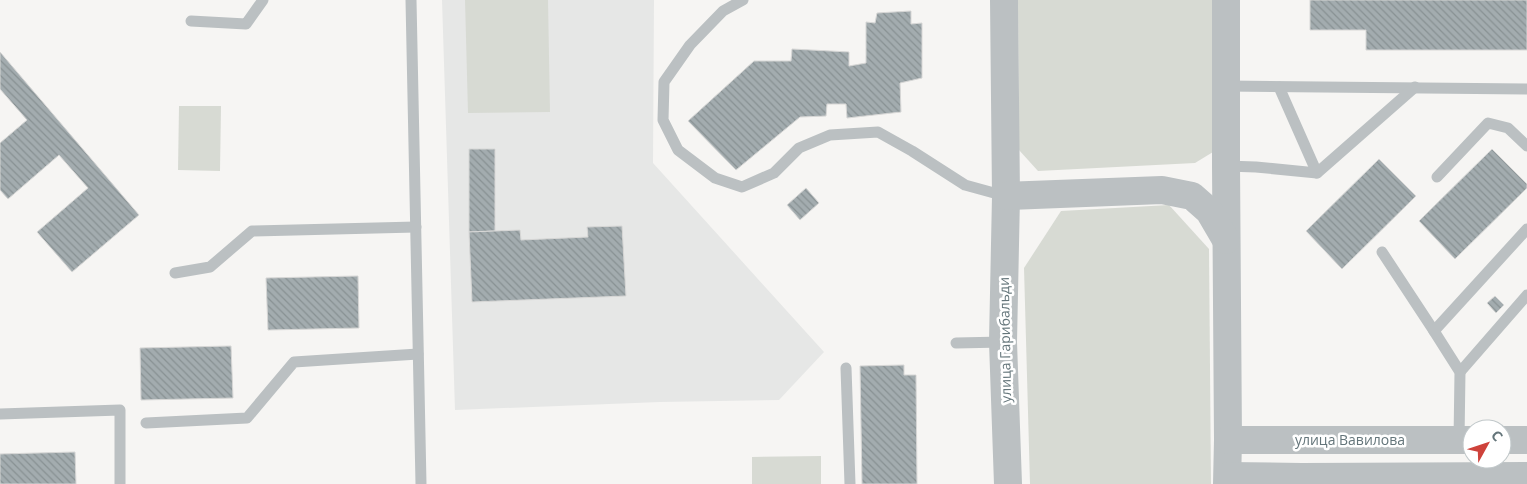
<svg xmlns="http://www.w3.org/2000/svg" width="1527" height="484" font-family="'Open Sans',sans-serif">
<defs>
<pattern id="building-back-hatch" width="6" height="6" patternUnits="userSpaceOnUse" patternTransform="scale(1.25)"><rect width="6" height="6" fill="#a3acaf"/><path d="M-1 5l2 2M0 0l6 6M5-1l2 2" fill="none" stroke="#889193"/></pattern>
</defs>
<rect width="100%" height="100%" fill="#f6f5f3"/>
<path fill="#e6e7e6" d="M442,0h212l-1,163 171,189 -45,48 -119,2 -205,8z"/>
<g fill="#d7dad3">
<path d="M465,0h83l2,112 -82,1z"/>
<path d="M1018,0h195v152l-18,11 -157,8 -19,-21z"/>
<path d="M179,106h42l-1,65 -42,-1z"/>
<path d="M1169,205l40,44 2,235h-181l-6,-216 37,-57z"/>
<path d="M821,456v28h-69v-27z"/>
</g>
<g fill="url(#building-back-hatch)" stroke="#d7d7d6">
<path d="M1310,0h217v50h-161v-20h-56z"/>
<path d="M911,11v13l11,-1v55l-22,5 1,29 -54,6 -1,-14h-19l-1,12 -26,1 -64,53 -48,-49 66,-60h37l1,-12 57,3v14l17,-3v-41l9,1 2,-10z"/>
<path d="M0,52l139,163 -67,57 -35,-40 51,-44 -29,-33 -51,44 -8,-9v-47l27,-23 -27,-31z"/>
<path d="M469,149h26v82l-26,1z"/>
<path d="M1492,149l35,35v4l-72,71 -36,-38z"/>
<path d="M1379,159l37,37 -74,73 -36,-38z"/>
<path d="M806,188l13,15 -19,17 -13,-15z"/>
<path d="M622,226l4,70 -154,6 -3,-70 51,-2 1,10 67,-3 -1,-10z"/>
<path d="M358,276l1,52 -91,2 -2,-52z"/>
<path d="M1495,296l9,9 -8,8 -9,-10z"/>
<path d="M231,346l2,52 -92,2 -1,-52z"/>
<path d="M904,365v10h12l1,109h-55l-2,-118z"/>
<path d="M75,452l1,32h-76v-30z"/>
</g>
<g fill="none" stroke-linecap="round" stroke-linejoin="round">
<g stroke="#bbc0c2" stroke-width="11">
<path d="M411,0l10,484"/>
<path d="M743,0l-20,11 -33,34 -26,37 -1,38 15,30 37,28 27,9 32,-14 25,-25 31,-13 48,-3 34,19 53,34 40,11"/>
<path d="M191,21l55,3 17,-24"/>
<path d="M1226,86l301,3"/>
<path d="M1279,87l38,86"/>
<path d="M1226,166l30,1 61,6 98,-86"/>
<path d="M1437,177l51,-54 20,5 19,18"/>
<path d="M1382,252l52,79"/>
<path d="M175,273l35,-6 42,-36 164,-4"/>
<path d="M956,343l47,-1"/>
<path d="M846,368l4,116"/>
<path d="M1460,372l67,-77"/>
<path d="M0,414l120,-4v74"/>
<path d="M146,423l101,-5 47,-56 124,-8"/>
<path d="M1459,440l1,-68 -26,-41 93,-102"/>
</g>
<g stroke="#bbc0c2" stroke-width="28">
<path d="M1004,0l2,196 -3,146 5,142"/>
<path d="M1226,0v166l2,274 -1,44"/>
<path d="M1006,196l156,-6 30,6 17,15 17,29"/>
<path d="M1228,440h244"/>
<path d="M1502,440h25"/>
<path d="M1228,476l74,1 225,-1"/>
</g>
</g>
<g text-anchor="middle" stroke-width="5" stroke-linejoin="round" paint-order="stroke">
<g font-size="14" fill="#64757a" stroke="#fff">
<text transform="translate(1005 340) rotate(-91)" y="5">улица Гарибальди</text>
<text x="1350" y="445">улица Вавилова</text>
</g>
</g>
<g transform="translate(1487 444) rotate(50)"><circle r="24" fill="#ffffff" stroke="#c1c8ca"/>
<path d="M0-4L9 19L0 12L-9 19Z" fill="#ce423b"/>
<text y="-8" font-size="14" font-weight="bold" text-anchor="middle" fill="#64757a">С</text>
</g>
</svg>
